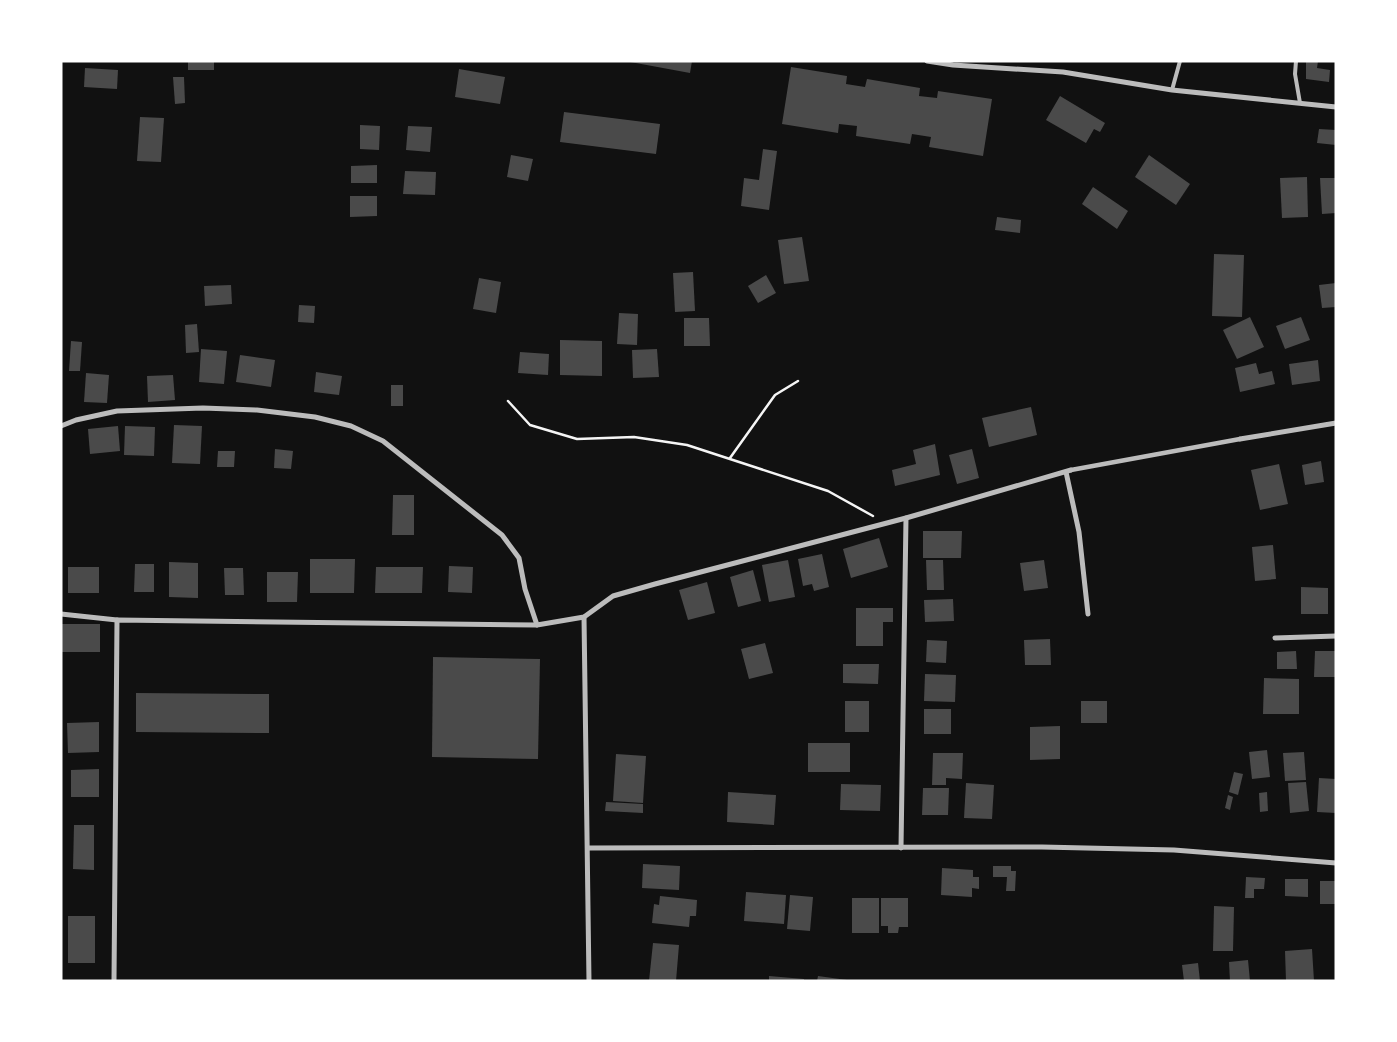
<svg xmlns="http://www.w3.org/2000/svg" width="1397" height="1042" font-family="Lato,sans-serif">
<rect width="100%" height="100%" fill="#111"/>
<g fill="#4a4a4a">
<rect x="188" y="61" width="26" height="9"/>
<path d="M625,61h67l-2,12z"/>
<path d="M1306,61h12l-1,7 13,2 -1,12 -23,-3z"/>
<path d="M791,67l56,9 -1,8 19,3 2,-8 53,9 -1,8 18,2 1,-7 54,8 -9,57 -54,-9 2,-10 -19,-3 -2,10 -54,-8 1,-10 -18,-2 -1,9 -56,-9z"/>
<path d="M85,68l33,2 -1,19 -33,-2z"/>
<path d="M459,69l46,8 -5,27 -45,-7z"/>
<path d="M173,77h11l1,26 -10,1z"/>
<path d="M1060,96l45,27 -5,9 -6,-3 -8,14 -40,-23z"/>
<path d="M564,112l96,12 -4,30 -96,-12z"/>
<path d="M140,117l24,1 -3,44 -24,-1z"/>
<path d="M360,125l20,1 -1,24 -19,-1z"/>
<path d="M408,126l24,1 -2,25 -24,-2z"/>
<path d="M1319,129l17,1v15l-19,-2z"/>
<path d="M763,149l14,2 -8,59 -28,-4 3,-28 15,2z"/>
<path d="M511,155l22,4 -5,22 -21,-4z"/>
<path d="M1149,155l41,29 -14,21 -41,-28z"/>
<path d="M377,165v18h-26v-17z"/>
<path d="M405,171l31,1 -1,23 -32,-1z"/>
<path d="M1307,177l1,40 -26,1 -2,-40z"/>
<path d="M1320,178h16v35l-14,1z"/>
<path d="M1093,187l35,24 -11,18 -35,-25z"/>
<path d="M350,196h27v20l-27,1z"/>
<path d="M997,217l24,3 -1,13 -25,-3z"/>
<path d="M802,237l7,44 -25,3 -6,-44z"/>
<path d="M1214,254l30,1 -2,62 -30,-1z"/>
<path d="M693,272l2,39 -20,1 -2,-39z"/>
<path d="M766,275l10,18 -18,10 -10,-17z"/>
<path d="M479,278l22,4 -5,31 -23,-4z"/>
<path d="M1336,283v24l-14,1 -3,-23z"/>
<path d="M231,285l1,19 -27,2 -1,-20z"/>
<path d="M299,305l16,1 -1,17 -16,-1z"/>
<path d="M619,313l19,1 -1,31 -20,-1z"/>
<path d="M1250,317l14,30 -27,12 -14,-29z"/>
<path d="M1301,317l9,23 -25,9 -9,-23z"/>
<path d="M684,318h25l1,28h-26z"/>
<path d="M197,324l2,28 -13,1 -1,-28z"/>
<path d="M560,340l42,1v35l-42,-1z"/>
<path d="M71,341l11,1 -2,29h-11z"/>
<path d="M201,349l26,2 -3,33 -25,-2z"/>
<path d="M657,349l2,28 -26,1 -1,-28z"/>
<path d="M520,352l29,2 -1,21 -30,-2z"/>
<path d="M240,355l35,5 -4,27 -35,-5z"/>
<path d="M1318,360l2,21 -28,4 -3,-21z"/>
<path d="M1256,363l3,11 13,-3 3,13 -35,8 -5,-24z"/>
<path d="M316,372l26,4 -3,19 -25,-3z"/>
<path d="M86,373l23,2 -2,28 -23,-1z"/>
<path d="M173,375l2,25 -27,2 -1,-26z"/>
<rect x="391" y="385" width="12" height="21"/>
<path d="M1031,407l6,28 -48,12 -7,-29z"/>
<path d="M174,425l28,1 -2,38 -28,-1z"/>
<path d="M118,426l2,25 -30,3 -2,-25z"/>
<path d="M125,426l30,1 -1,29 -30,-1z"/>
<path d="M935,444l5,31 -45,11 -3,-16 24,-6 -3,-14z"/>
<path d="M275,449l18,2 -2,18 -17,-1z"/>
<path d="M972,449l7,29 -22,6 -8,-29z"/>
<path d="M218,451h17l-1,16h-17z"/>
<path d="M1321,461l3,21 -19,3 -3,-20z"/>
<path d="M1279,464l9,40 -28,6 -9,-40z"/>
<path d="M393,495h21v40h-22z"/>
<path d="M923,531h39l-1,27h-38z"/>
<path d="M879,538l9,29 -37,11 -8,-29z"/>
<path d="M1273,545l3,34 -21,2 -3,-34z"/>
<path d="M822,554l7,33 -15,4 -2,-7 -9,2 -5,-27z"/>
<path d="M310,559h45l-1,34h-44z"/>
<path d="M788,560l7,37 -26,5 -7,-37z"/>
<path d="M926,560h17l1,30h-17z"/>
<path d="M1044,560l4,28 -24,3 -4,-28z"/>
<path d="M169,562l29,1v35l-29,-1z"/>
<path d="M135,564h19v28h-20z"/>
<path d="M449,566l24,1 -1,26 -24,-1z"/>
<rect x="68" y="567" width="31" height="26"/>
<path d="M376,567h47l-1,26h-47z"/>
<path d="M224,568h19l1,27h-19z"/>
<path d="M753,570l8,31 -23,6 -8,-30z"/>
<path d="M267,572h31l-1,30h-30z"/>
<path d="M707,582l8,31 -27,7 -9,-30z"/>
<path d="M1301,587l27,1v26h-27z"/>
<path d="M953,599l1,22 -29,1 -1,-22z"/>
<path d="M856,608h37v14h-10v24h-27z"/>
<rect x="61" y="624" width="39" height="28"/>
<path d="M1050,639l1,26h-26l-1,-25z"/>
<path d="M927,640l20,1 -1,22 -20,-1z"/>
<path d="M765,643l8,30 -24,6 -8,-30z"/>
<path d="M1296,651l1,18h-20v-17z"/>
<path d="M1315,651h21v26h-22z"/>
<path d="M433,657l107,2 -2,100 -106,-2z"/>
<path d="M843,664h36l-1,20 -35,-1z"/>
<path d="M925,674l31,1 -1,27 -31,-1z"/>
<path d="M1264,678l35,1v35h-36z"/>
<path d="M136,693l133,1v39l-133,-1z"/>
<rect x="845" y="701" width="24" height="31"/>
<rect x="1081" y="701" width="26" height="22"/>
<rect x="924" y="709" width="27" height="25"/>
<path d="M99,722v30l-31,1 -1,-30z"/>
<path d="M1060,726v33l-30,1v-33z"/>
<rect x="808" y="743" width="42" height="29"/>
<path d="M1267,750l3,27 -18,2 -3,-27z"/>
<path d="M1304,752l2,28 -21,1 -2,-28z"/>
<path d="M933,753h30l-1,26 -16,-1v7h-14z"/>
<path d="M616,754l30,2 -3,47 -30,-2z"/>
<path d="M99,769v28h-28v-27z"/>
<path d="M1234,772l9,2 -5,21 -9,-3z"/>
<path d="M1319,778l17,1v34l-19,-1z"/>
<path d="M1306,782l3,29 -19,2 -2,-30z"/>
<path d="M966,783l28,2 -2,34 -28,-1z"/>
<path d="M841,784l40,1 -1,26 -40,-1z"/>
<path d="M923,788h26l-1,27h-26z"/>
<path d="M728,792l48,3 -2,30 -47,-3z"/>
<path d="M1267,792l1,19 -8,1 -1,-19z"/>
<path d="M1228,795l5,2 -3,13 -5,-2z"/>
<path d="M606,802l37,2v9l-38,-2z"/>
<path d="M74,825h20v45l-21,-1z"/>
<path d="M643,864l37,2 -1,24 -37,-2z"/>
<path d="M993,866h18v5h5l-1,20h-9l1,-14h-14z"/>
<path d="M942,868l31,2v7h6v12l-7,-1v9l-31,-2z"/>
<path d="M1246,877l19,1 -1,11h-10v9h-9z"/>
<path d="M1285,879h23v18l-23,-1z"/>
<rect x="1320" y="881" width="16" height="23"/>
<path d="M746,892l40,3 -2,29 -40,-3z"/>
<path d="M790,895l23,2 -3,34 -23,-2z"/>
<path d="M660,896l37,4 -1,16h-6l-1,11 -37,-4 2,-19 5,1z"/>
<rect x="852" y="898" width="27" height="35"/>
<path d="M881,898h27v29h-9l-1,6h-10v-7h-7z"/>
<path d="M1214,906l20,1 -1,44h-20z"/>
<rect x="68" y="916" width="27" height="47"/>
<path d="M653,943l26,2 -3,36h-27z"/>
<path d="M1312,949l2,32h-28l-1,-30z"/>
<path d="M1248,960l2,21h-20l-1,-19z"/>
<path d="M1198,963l2,18h-16l-2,-16z"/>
<path d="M769,976l35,3v2h-35z"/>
<path d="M818,976l29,4v1h-30z"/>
</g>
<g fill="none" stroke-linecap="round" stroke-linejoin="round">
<g stroke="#f5f5f5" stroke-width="2.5">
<path d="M508,401l22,24 47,14 57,-2 53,8 141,46 45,25"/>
<path d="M730,458l45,-63 23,-14"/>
</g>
<g stroke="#bcbcbc" stroke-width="4">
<path d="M1296,61l-1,13 5,29"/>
<path d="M1172,90l8,-29"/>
</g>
<path stroke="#bcbcbc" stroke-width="4.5" d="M1071,470l169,-31"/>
<g stroke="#bcbcbc" stroke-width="5">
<path d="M927,61l26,4 110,7 109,18 164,17"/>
<path d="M61,426l15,-6 41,-9 86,-3 54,2 58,7 36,9 32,15 119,94 17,23 6,31 12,36"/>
<path d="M1240,439l96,-16"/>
<path d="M1066,472l13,60 9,82"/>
<path d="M61,614l56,6"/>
<path d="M584,617l5,364"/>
<path d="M1275,638l61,-2"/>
<path d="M588,848l454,-1 132,3 162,13"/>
<path d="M901,848l5,-330"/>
<path d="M114,981l3,-361 420,5 47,-8 29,-21 42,-12 251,-66 165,-48"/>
</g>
</g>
<rect width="1397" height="1042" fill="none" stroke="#ffffff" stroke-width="125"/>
</svg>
